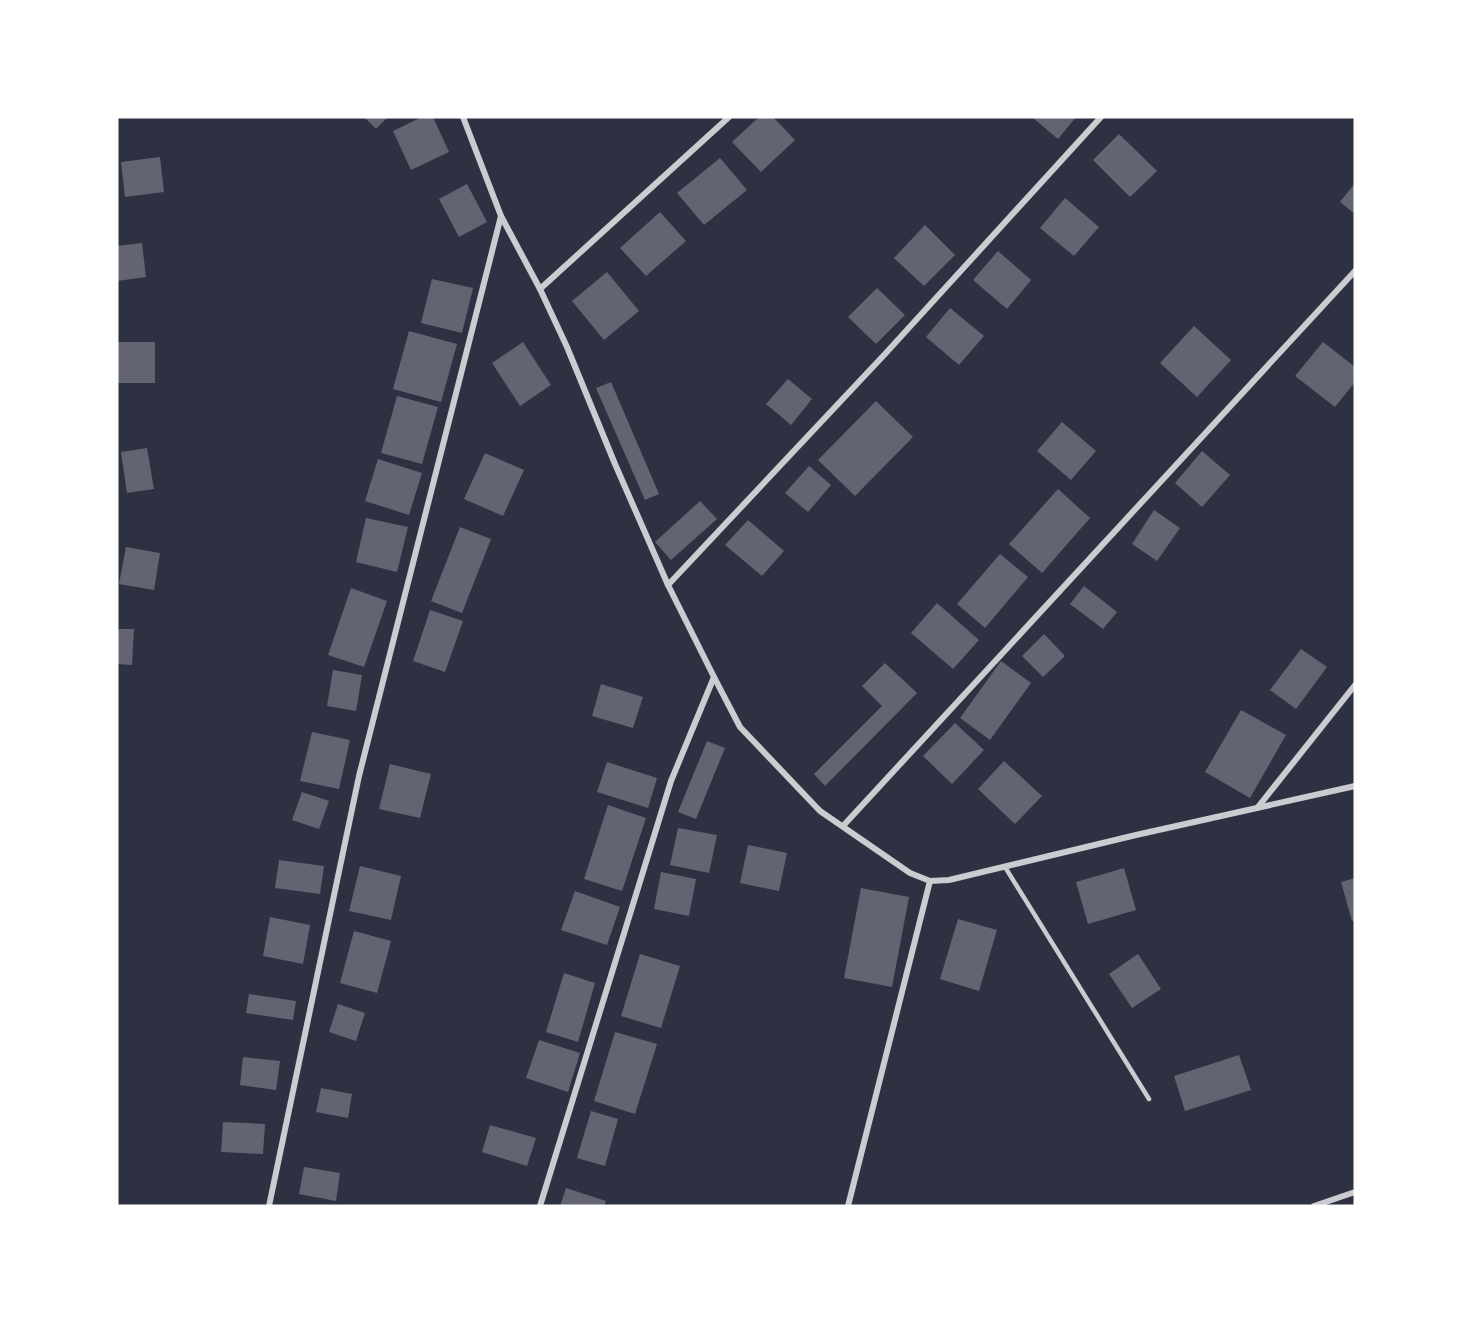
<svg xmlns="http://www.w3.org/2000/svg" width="1472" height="1323" font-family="Lato,sans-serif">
<rect width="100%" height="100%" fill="#2d3142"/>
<g fill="#626471">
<path d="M364,117h24l-12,12z"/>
<path d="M422,117h11l16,35 -38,18 -18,-39z"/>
<path d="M759,117h14l22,23 -34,32 -29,-30z"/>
<path d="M1034,117h42l-18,22 -25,-21z"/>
<path d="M1119,134l38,37 -27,26 -37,-37z"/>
<path d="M160,157l4,35 -39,5 -4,-35z"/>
<path d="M720,158l27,32 -43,35 -27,-32z"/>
<path d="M1355,183v31l-15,-12z"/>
<path d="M467,184l20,38 -28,15 -20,-38z"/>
<path d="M1065,198l34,29 -25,29 -34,-28z"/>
<path d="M660,212l26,29 -40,35 -26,-28z"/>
<path d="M925,225l30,30 -31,31 -30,-28z"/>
<path d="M142,243l4,34 -29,4v-35z"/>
<path d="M998,251l33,29 -24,29 -34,-29z"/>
<path d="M607,272l32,39 -35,29 -32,-39z"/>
<path d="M432,279l41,9 -11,45 -41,-10z"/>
<path d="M877,288l28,27 -29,29 -28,-27z"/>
<path d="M950,308l34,28 -25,29 -33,-28z"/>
<path d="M1194,326l37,34 -34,37 -37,-34z"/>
<path d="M409,331l48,13 -16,58 -48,-13z"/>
<rect x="117" y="342" width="38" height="41"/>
<path d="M523,342l28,43 -31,21 -28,-43z"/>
<path d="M1323,342l32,25v15l-20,25 -40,-31z"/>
<path d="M788,379l24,20 -21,26 -25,-21z"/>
<path d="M611,382l48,112 -14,6 -49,-112z"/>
<path d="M397,396l41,11 -16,57 -41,-11z"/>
<path d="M876,401l37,36 -58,59 -37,-36z"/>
<path d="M1062,422l34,29 -25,29 -34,-29z"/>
<path d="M147,448l7,41 -27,4 -6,-41z"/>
<path d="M1202,451l28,24 -28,32 -27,-24z"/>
<path d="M485,453l39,17 -21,46 -39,-17z"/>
<path d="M378,459l44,14 -13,42 -44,-14z"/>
<path d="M809,466l22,19 -23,27 -23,-19z"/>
<path d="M1058,489l32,29 -48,55 -33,-29z"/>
<path d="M700,501l17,18 -46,41 -16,-18z"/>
<path d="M1154,510l26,18 -23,33 -25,-17z"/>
<path d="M366,518l42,9 -11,45 -41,-10z"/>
<path d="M748,520l36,31 -22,25 -37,-31z"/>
<path d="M460,527l31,12 -29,74 -31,-12z"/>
<path d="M126,547l34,6 -6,37 -35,-6z"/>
<path d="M1000,554l28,23 -43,51 -28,-24z"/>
<path d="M1084,586l33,26 -14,17 -33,-25z"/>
<path d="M351,588l36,13 -23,66 -36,-12z"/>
<path d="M937,603l42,37 -26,29 -42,-36z"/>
<path d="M430,610l33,11 -18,51 -32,-11z"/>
<path d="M117,629h17l-2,36 -15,-1z"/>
<path d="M1044,634l21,22 -22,21 -21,-21z"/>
<path d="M1301,649l26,18 -31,42 -26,-19z"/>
<path d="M1001,661l30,22 -41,57 -30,-22z"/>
<path d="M885,663l32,30 -92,93 -11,-12 68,-68 -20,-20z"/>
<path d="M333,670l29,5 -6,36 -29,-5z"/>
<path d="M601,684l42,13 -10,31 -41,-12z"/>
<path d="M1241,710l45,25 -36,63 -45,-26z"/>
<path d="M955,723l29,27 -32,34 -29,-28z"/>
<path d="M312,732l38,8 -11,49 -39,-8z"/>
<path d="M707,741l18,7 -29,71 -18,-7z"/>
<path d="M1004,761l38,35 -27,28 -37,-35z"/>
<path d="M607,762l50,16 -9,30 -51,-16z"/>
<path d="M390,764l41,10 -11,44 -41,-9z"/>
<path d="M302,792l27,9 -10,28 -27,-9z"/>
<path d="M608,805l38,13 -24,73 -38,-12z"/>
<path d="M678,828l39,7 -8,38 -39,-8z"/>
<path d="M748,845l39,8 -8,38 -39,-8z"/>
<path d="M279,860l45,6 -4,28 -45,-6z"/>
<path d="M360,866l41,10 -10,44 -42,-9z"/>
<path d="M1124,868l12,42 -48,14 -12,-42z"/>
<path d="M661,872l35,7 -7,37 -35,-7z"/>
<path d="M1355,878v42l-3,1 -11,-39z"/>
<path d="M861,888l48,9 -17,90 -48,-9z"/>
<path d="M575,891l45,16 -13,38 -46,-15z"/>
<path d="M270,917l40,8 -7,39 -40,-8z"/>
<path d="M958,919l39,11 -18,61 -39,-12z"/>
<path d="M354,931l37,10 -14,52 -37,-10z"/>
<path d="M640,954l40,12 -19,62 -40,-12z"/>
<path d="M1138,954l23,35 -29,19 -23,-34z"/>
<path d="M564,973l31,10 -17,59 -32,-10z"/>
<path d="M249,994l47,7 -3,19 -47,-7z"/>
<path d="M338,1004l27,9 -9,28 -27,-9z"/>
<path d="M615,1032l42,12 -22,70 -41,-13z"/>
<path d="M539,1040l41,13 -12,39 -42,-14z"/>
<path d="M1239,1055l12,35 -66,21 -11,-35z"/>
<path d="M243,1057l37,4 -4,29 -36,-5z"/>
<path d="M321,1088l31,6 -4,24 -32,-6z"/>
<path d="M591,1111l27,8 -13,47 -28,-8z"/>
<path d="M223,1122l42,2 -2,30 -42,-2z"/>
<path d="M490,1125l46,13 -9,28 -45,-14z"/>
<path d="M304,1167l36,6 -4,28 -37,-7z"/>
<path d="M566,1188l40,13 -2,5h-44z"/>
</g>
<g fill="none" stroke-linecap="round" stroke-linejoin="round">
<path stroke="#caccd0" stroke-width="4.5" d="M1005,867l144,232"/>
<g stroke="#caccd0" stroke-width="6">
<path d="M501,216l39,73 27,58 48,117 53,121 46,92 26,50 80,84 90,62 20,8 19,-1 187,-45 219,-49"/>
<path d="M540,289l189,-172"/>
<path d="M668,585l217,-231 216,-237"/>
<path d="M1258,807l97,-122"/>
<path d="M843,826l512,-555"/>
<path d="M269,1206l90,-430 142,-560 -38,-99"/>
<path d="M540,1206l131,-425 43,-104"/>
<path d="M848,1206l82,-325"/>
<path d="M1314,1206l41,-14"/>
</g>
</g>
<rect width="1472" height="1323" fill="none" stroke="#ffffff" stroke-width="237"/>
</svg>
